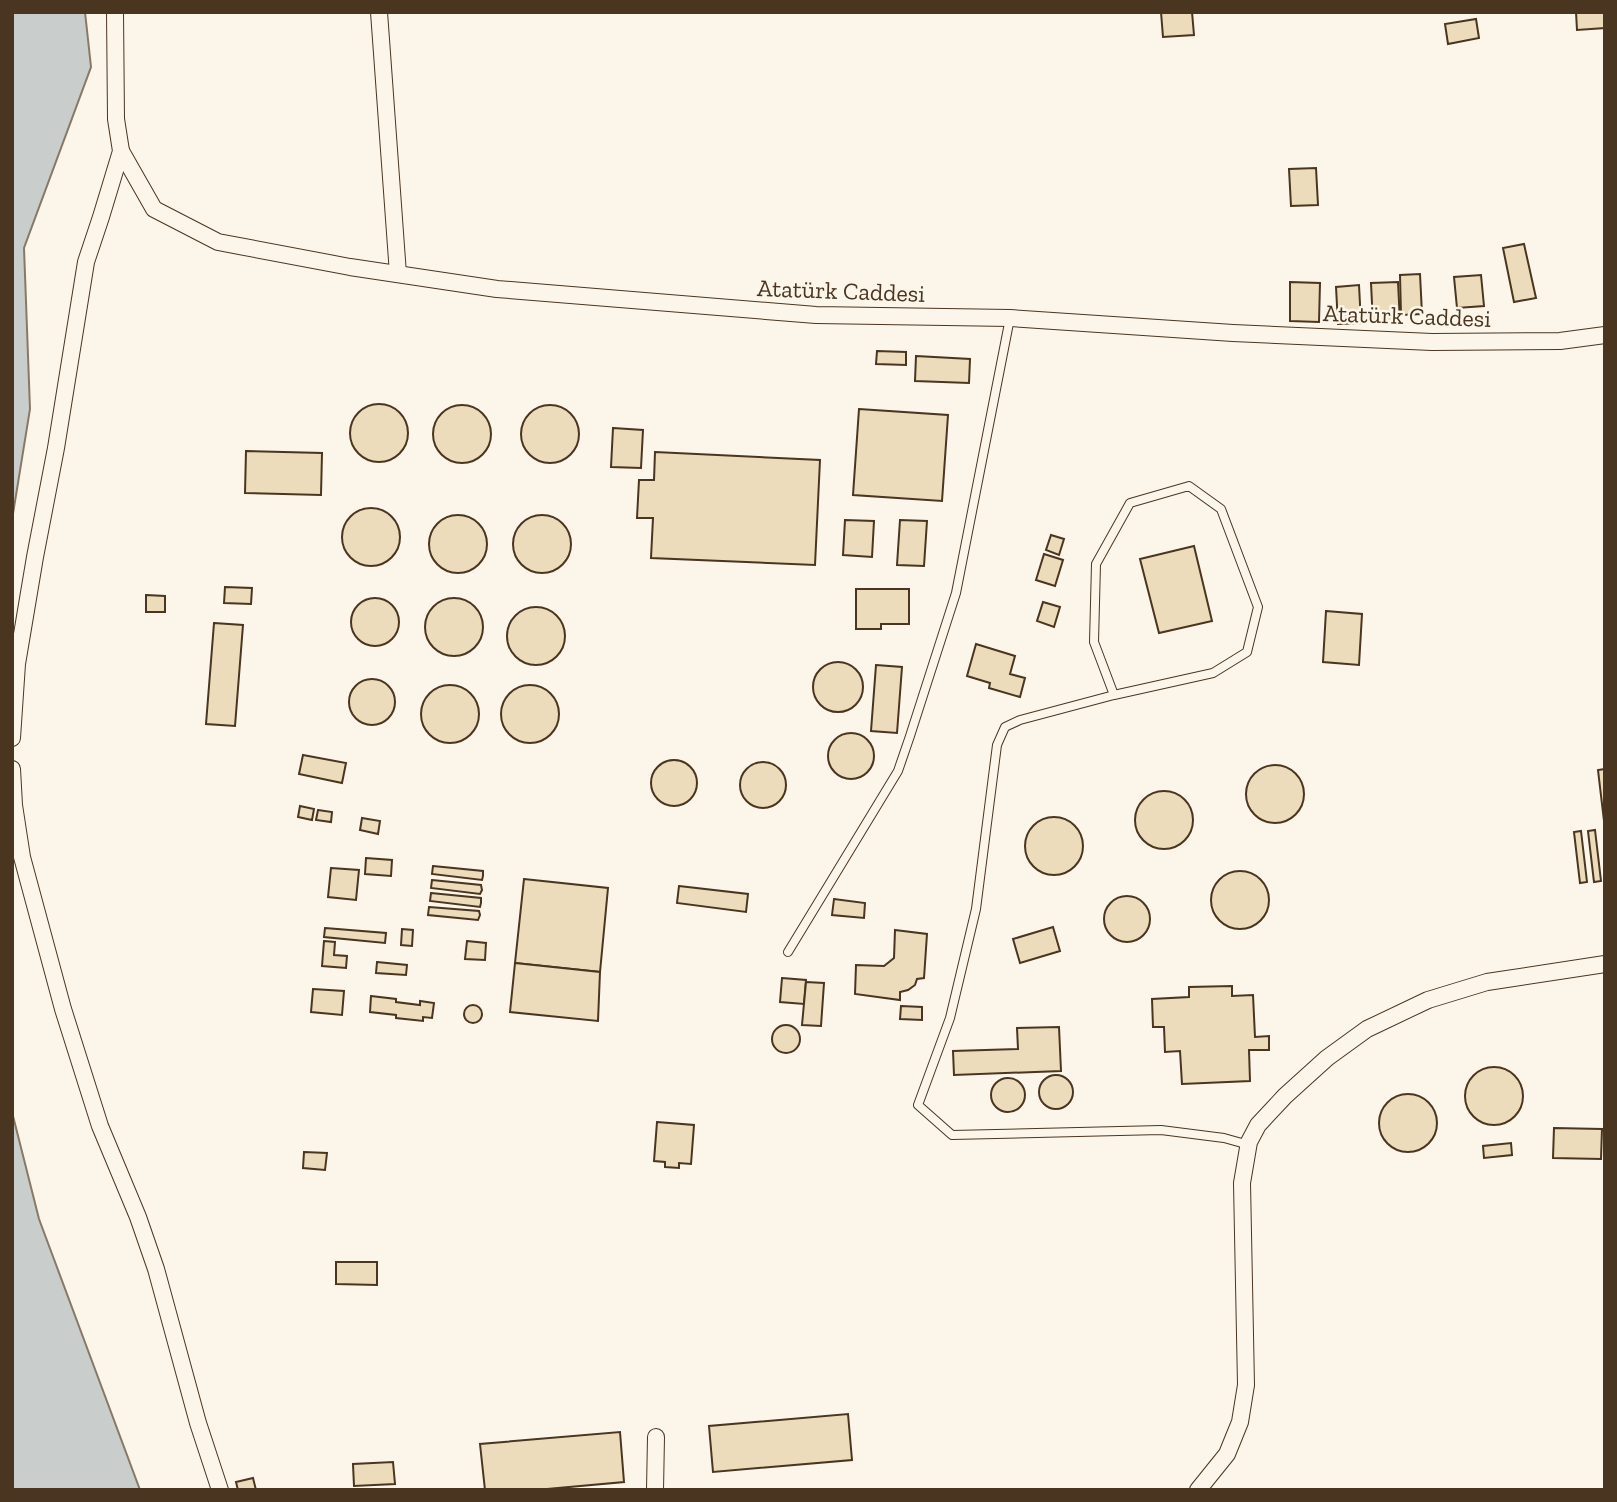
<svg xmlns="http://www.w3.org/2000/svg" width="1617" height="1502" font-family="'Zilla Slab',serif">
<rect width="100%" height="100%" fill="#fbf6e9"/>
<g fill="#c9cecd" stroke="#887966" stroke-width="2">
<path d="M12,12h73l6,55 -67,181 6,161 -18,111z"/>
<path d="M12,1112l27,107 101,271h-128z"/>
</g>
<g fill="#ecdcbc" stroke="#4a3520" stroke-width="2">
<path d="M1161,12h31l2,23 -31,2z"/>
<path d="M1576,12h29v16l-28,2z"/>
<path d="M1476,19l3,19 -31,6 -3,-20z"/>
<path d="M1316,168l2,37 -27,1 -2,-37z"/>
<path d="M1524,244l12,54 -22,4 -11,-54z"/>
<path d="M1420,274l2,40 -21,1 -1,-40z"/>
<path d="M1481,275l3,31 -27,2 -3,-31z"/>
<path d="M1290,282l30,1 -1,39 -29,-1z"/>
<path d="M1398,282l2,40 -27,2 -2,-41z"/>
<path d="M1359,285l2,38 -23,1 -2,-37z"/>
<path d="M877,351l29,1v13l-30,-1z"/>
<path d="M916,356l54,3 -1,24 -54,-2z"/>
<circle cx="379" cy="433" r="29"/>
<circle cx="462" cy="434" r="29"/>
<circle cx="550" cy="434" r="29"/>
<path d="M859,409l89,6 -6,86 -89,-6z"/>
<path d="M613,428l30,2 -2,38 -30,-1z"/>
<path d="M246,451l76,2 -1,42 -76,-2z"/>
<path d="M655,452l165,8 -5,105 -164,-7 2,-40h-16l2,-38h15z"/>
<circle cx="371" cy="537" r="29"/>
<circle cx="458" cy="544" r="29"/>
<circle cx="542" cy="544" r="29"/>
<path d="M845,520l29,1 -2,36 -29,-2z"/>
<path d="M900,520l27,1 -3,45 -27,-1z"/>
<path d="M1051,535l13,4 -5,16 -13,-5z"/>
<path d="M1194,546l18,75 -53,12 -19,-74z"/>
<path d="M1044,554l19,6 -8,26 -19,-6z"/>
<path d="M225,587l27,1 -1,16 -27,-1z"/>
<path d="M856,589h53v35h-28v5h-25z"/>
<path d="M146,595l19,1v16h-19z"/>
<circle cx="375" cy="622" r="24"/>
<circle cx="454" cy="627" r="29"/>
<path d="M1043,602l17,5 -6,20 -17,-6z"/>
<circle cx="536" cy="636" r="29"/>
<path d="M1326,611l36,3 -3,51 -36,-3z"/>
<path d="M214,623l29,2 -8,101 -29,-2z"/>
<path d="M976,644l39,12 -5,18 15,4 -5,19 -31,-9 1,-5 -23,-7z"/>
<circle cx="838" cy="687" r="25"/>
<path d="M876,665l26,2 -5,66 -26,-2z"/>
<circle cx="372" cy="702" r="23"/>
<circle cx="530" cy="714" r="29"/>
<circle cx="450" cy="714" r="29"/>
<circle cx="851" cy="756" r="23"/>
<path d="M303,755l43,8 -4,20 -43,-9z"/>
<circle cx="674" cy="783" r="23"/>
<circle cx="763" cy="785" r="23"/>
<circle cx="1275" cy="794" r="29"/>
<path d="M1605,769v52h-1l-6,-51z"/>
<circle cx="1164" cy="820" r="29"/>
<path d="M300,806l14,3 -2,11 -14,-3z"/>
<path d="M318,810l14,2 -1,10 -15,-2z"/>
<circle cx="1054" cy="846" r="29"/>
<path d="M362,818l18,3 -2,13 -18,-4z"/>
<path d="M1595,830l6,51 -7,1 -6,-51z"/>
<path d="M1581,831l6,51 -7,1 -6,-51z"/>
<path d="M366,858l26,2 -1,16 -26,-2z"/>
<path d="M433,866l50,5v5l-1,4 -50,-6z"/>
<path d="M331,868l28,2 -3,30 -28,-3z"/>
<circle cx="1240" cy="900" r="29"/>
<path d="M524,879l84,9 -8,84 -85,-9z"/>
<path d="M432,880l49,5 1,5 -2,4 -49,-6z"/>
<path d="M679,886l69,8 -2,18 -69,-9z"/>
<path d="M431,893l50,5v5l-1,4 -50,-6z"/>
<circle cx="1127" cy="919" r="23"/>
<path d="M834,899l31,4 -1,15 -32,-3z"/>
<path d="M429,907l50,4 1,4 -2,5 -50,-5z"/>
<path d="M1053,927l7,24 -40,12 -7,-24z"/>
<path d="M325,928l61,5 -1,10 -61,-6z"/>
<path d="M402,929l11,1 -1,16 -11,-1z"/>
<path d="M895,930l32,4 -3,44 -7,1 -2,6 -7,5 -8,2v8l-45,-6 1,-29 28,1 10,-8z"/>
<path d="M324,941l11,1 -1,13 13,1 -1,12 -24,-2z"/>
<path d="M467,941l19,2 -1,17 -20,-1z"/>
<path d="M377,962l30,3 -1,10 -30,-2z"/>
<path d="M515,963l85,9 -2,49 -88,-9z"/>
<path d="M782,978l24,2 -2,24 -24,-2z"/>
<path d="M806,982l18,1 -3,43 -19,-1z"/>
<path d="M1232,986v10l21,-1 2,42 14,-1v14h-20l1,31 -68,3 -2,-33 -15,1 -1,-25h-11l-1,-28 37,-2v-10z"/>
<path d="M313,989l31,2 -2,24 -31,-3z"/>
<path d="M371,996l25,3v3l24,3v-4l14,2 -2,15 -9,-1v4l-27,-3v-3l-26,-3z"/>
<circle cx="473" cy="1014" r="9"/>
<path d="M901,1006l21,1v13l-22,-1z"/>
<circle cx="786" cy="1039" r="14"/>
<path d="M1059,1027l2,44 -107,4 -1,-24 65,-2 -1,-21z"/>
<circle cx="1494" cy="1096" r="29"/>
<circle cx="1056" cy="1092" r="17"/>
<circle cx="1008" cy="1095" r="17"/>
<circle cx="1408" cy="1123" r="29"/>
<path d="M657,1122l37,3 -3,39 -12,-1v5l-14,-1v-5l-11,-1z"/>
<path d="M1554,1128l48,1 -1,30 -48,-1z"/>
<path d="M1511,1143l1,12 -28,3 -1,-12z"/>
<path d="M304,1152l23,1 -2,17 -22,-2z"/>
<path d="M336,1262h41v23l-41,-1z"/>
<path d="M848,1414l4,46 -139,12 -4,-46z"/>
<path d="M620,1432l4,50 -88,8h-51l-5,-46z"/>
<path d="M393,1462l2,22 -41,2 -1,-22z"/>
<path d="M253,1478l3,12h-18l-2,-8z"/>
</g>
<g fill="none" stroke-linecap="round" stroke-linejoin="round">
<g stroke="#4a3520" stroke-width="10">
<g id="service">
<path d="M1114,695l-20,-53 2,-78 34,-61 59,-17 32,23 37,98 -11,45 -34,21 -99,22 -94,25 -15,7 -8,18 -21,164 -26,109 -32,87 34,30 209,-5 63,8 25,7"/>
<path d="M788,952l110,-181 12,-35 46,-143 54,-275"/>
</g>
</g>
<g stroke="#4a3520" stroke-width="18">
<g id="minor">
<path d="M379,12l19,262"/>
<path d="M121,151l33,58 64,33 132,25 147,22 319,26 194,3 223,15 199,9 128,-1 45,-6"/>
<path d="M12,738l5,-74 18,-107 21,-109 30,-186 15,-45 20,-66 -5,-32 -1,-107"/>
<path d="M12,769l2,36 8,52 41,152 37,117 38,91 18,52 42,154 22,67"/>
<path d="M655,1490l1,-53"/>
<path d="M1198,1490l29,-36 13,-32 6,-37 -4,-202 7,-41 9,-17 27,-29 42,-38 40,-29 61,-29 59,-18 118,-18"/>
</g>
</g>
<use href="#service" stroke="#fbf6e9" stroke-width="8"/>
<use href="#minor" stroke="#fbf6e9" stroke-width="16"/>
</g>
<g text-anchor="middle" stroke-width="5" stroke-linejoin="round" paint-order="stroke">
<g font-size="24" fill="#4a3520" stroke="#fbf6e9">
<text transform="translate(841 291) rotate(2)" y="8">Atatürk Caddesi</text>
<text transform="translate(1407 316) rotate(2)" y="8">Atatürk Caddesi</text>
</g>
</g>
<rect width="1617" height="1502" fill="none" stroke="#4a3520" stroke-width="28"/>
</svg>
